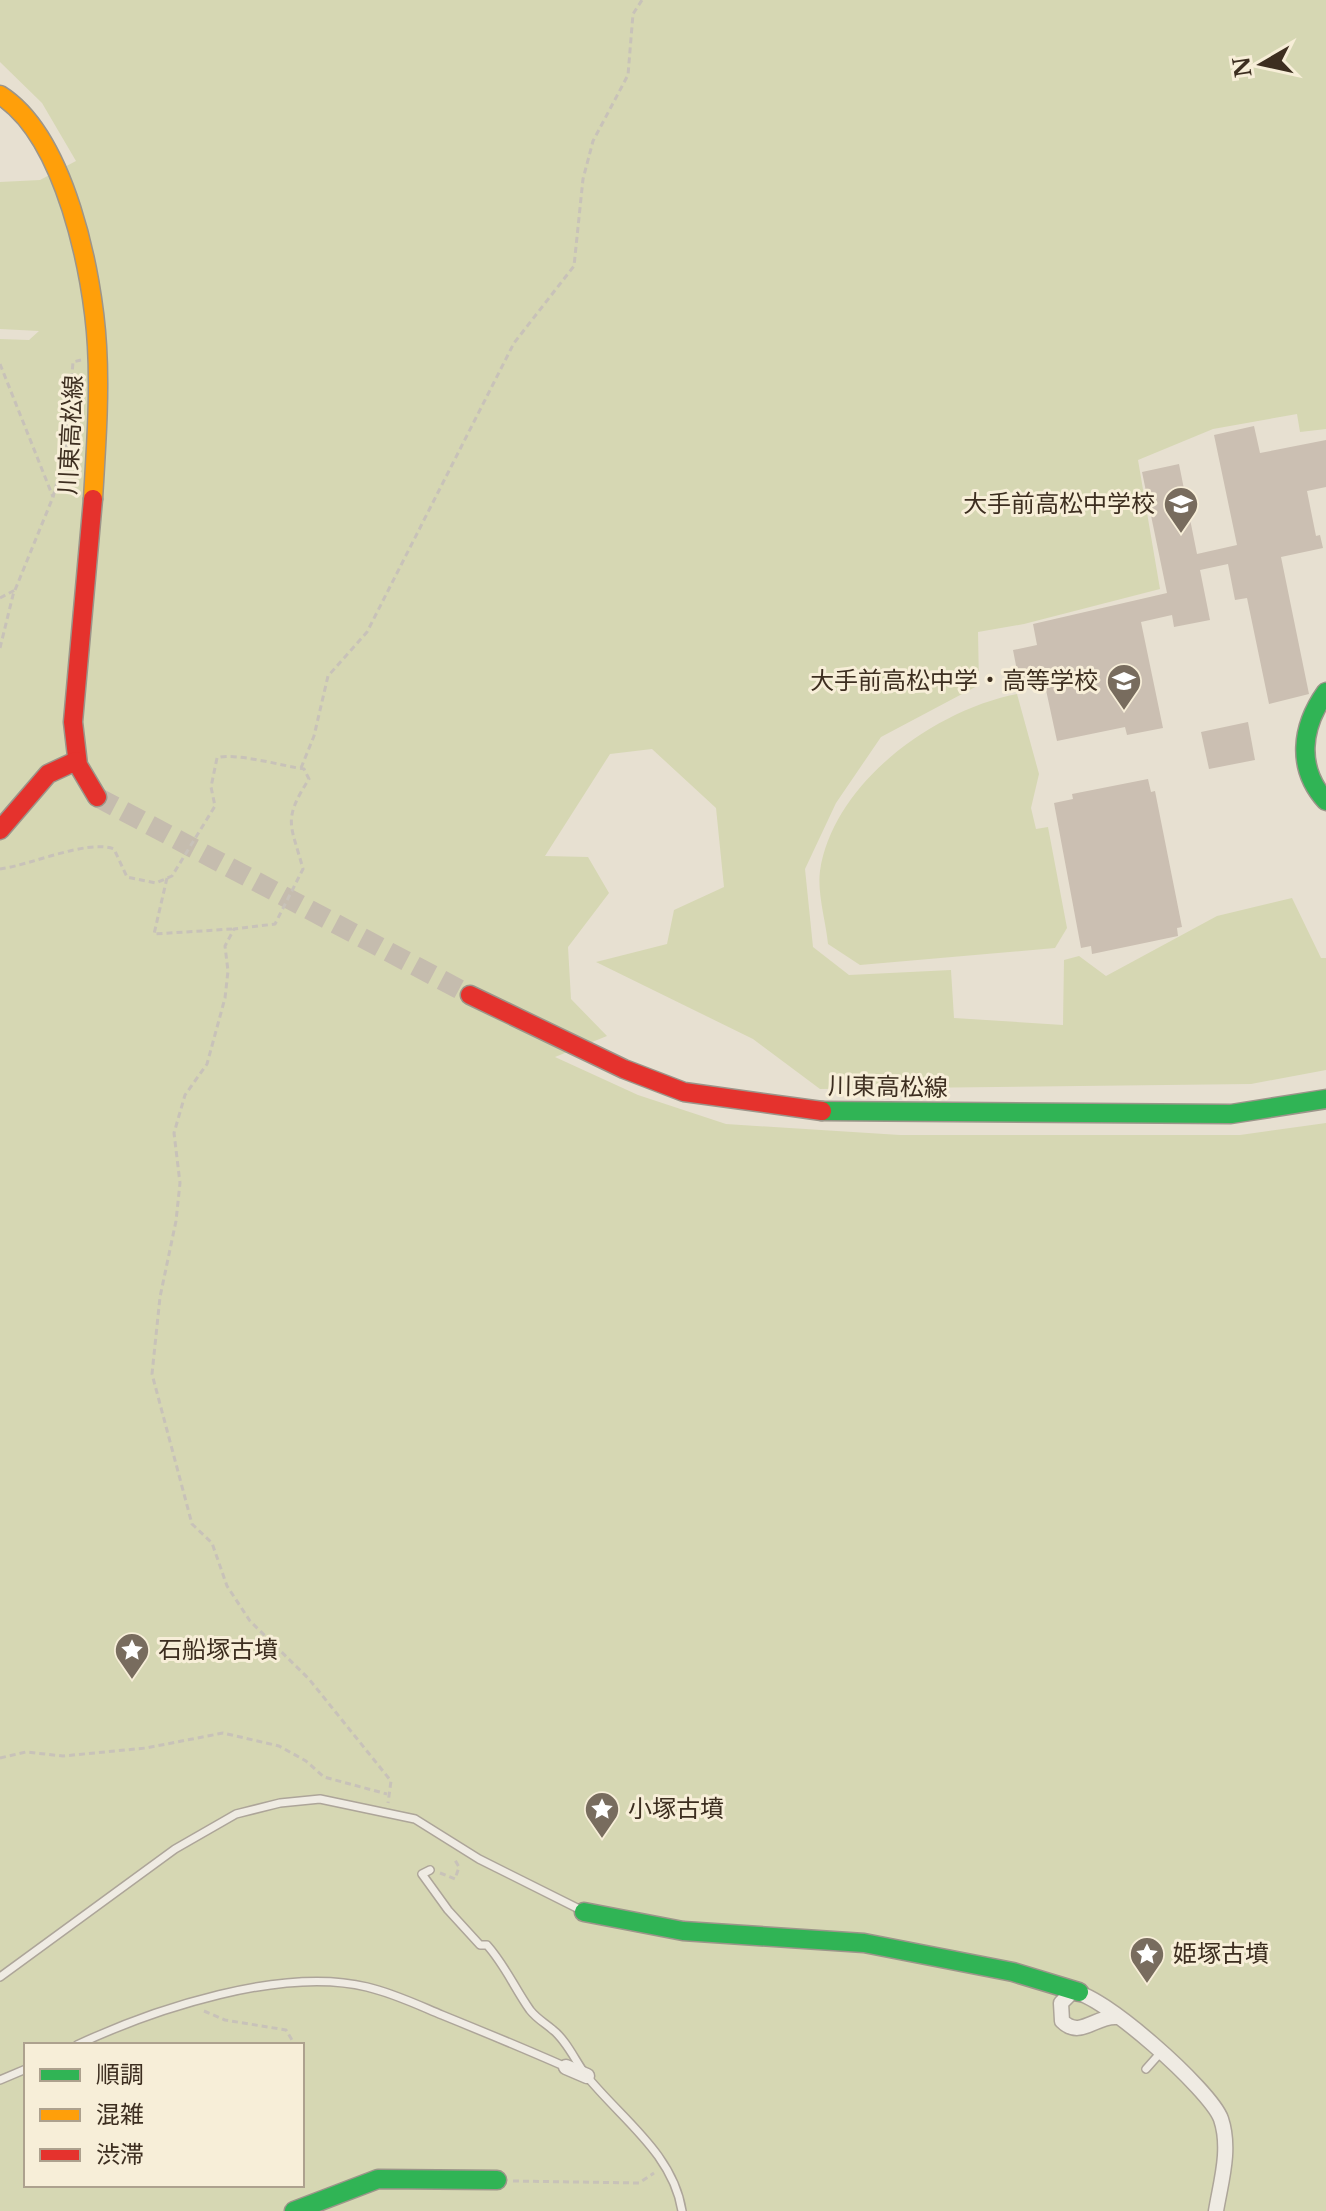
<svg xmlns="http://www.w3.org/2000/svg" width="1326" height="2211" font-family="'Libre Baskerville','Noto Sans JP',serif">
<rect width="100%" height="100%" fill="#e7e0d1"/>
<g fill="#d6d7b3" fill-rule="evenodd">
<path d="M0,0h1326v429l-26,3 -3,-18 -84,15 -75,31 22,129 -136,35 -46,8 1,53 -98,52 -45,66 -31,66 8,78 36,28 102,-5 3,48 109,7 1,-65 15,-4 27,20 111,-60 75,-18 29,60h5v112l-75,14 -431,5 -67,-50 -157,-77 71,-18 7,-34 50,-23 -8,-79 -64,-59 -42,5 -65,102 43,1 21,36 -41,54 3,52 36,37 -52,21 83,38 88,29 174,11h340l86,-12v1088h-1326v-1872l29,1 10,-9 -39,-2v-147l40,-2 36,-19 -34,-58 -42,-41zM26,2045h276v140h-276z"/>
<path d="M1017,694l22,80 -8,34 5,21 12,-2 19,101 -12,20 -195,17 -32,-21c-2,-22 -11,-51 -8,-73 13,-88 114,-161 197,-177z"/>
</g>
<g fill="#cbbfb2">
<path d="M1254,426l6,27 66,-13v47l-19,4 9,45 4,-1 3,13 -42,9 28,137 -40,10 -22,-106 -12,2 -7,-36 -28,6 10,50 -36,7 -2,-12 -31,7 22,106 -36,7 -2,-8 -68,14 -14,-65 -24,5 -6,-31 24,-5 -4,-21 134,-31 -25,-121 37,-8 18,90 40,-9 -23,-110z"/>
<path d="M1248,722l7,38 -46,9 -8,-37z"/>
<path d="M1148,779l3,13 4,-1 27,136 -5,1 1,8 -86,18 -1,-8 -10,2 -27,-145 19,-4 -1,-5z"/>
</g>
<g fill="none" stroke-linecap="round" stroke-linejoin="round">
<path stroke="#c5bcae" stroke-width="20" stroke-dasharray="20 10" stroke-linecap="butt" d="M97,797l373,198"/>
<g stroke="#ada599" stroke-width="10">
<g id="lane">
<path d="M430,1870l-8,4 26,36 32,35h7c18,20 28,44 43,65 7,9 15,13 23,20 13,10 22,30 32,44 35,44 88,79 97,137"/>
<path d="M0,1977l175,-128 61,-35 44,-11 40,-4 95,20 64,40 104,52"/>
<path d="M77,2045c77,-36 206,-79 290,-58 26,6 51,18 75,28 42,17 83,34 124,52"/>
<path d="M1146,2069l16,-18"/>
<path d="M0,2080l26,-11"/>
</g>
</g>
<g stroke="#ada599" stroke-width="17">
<g id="street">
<path d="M1116,2017c-21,-1 -36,22 -54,4l-1,-18 11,-11c26,-2 139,98 149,127 10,30 0,62 -5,92"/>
<path d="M566,2067l21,9"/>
</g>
</g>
<g stroke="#9c958a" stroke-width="21">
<g id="fast">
<path d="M1326,692c-25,35 -30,76 0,109"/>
<path d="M822,1111l409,3 95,-15"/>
<path d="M584,1912l99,19 181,12 149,29 66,20"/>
<path d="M294,2211l84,-32 119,1"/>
</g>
</g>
<g stroke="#9c958a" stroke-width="21">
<path id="slow" d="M0,95c65,41 93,178 97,251 3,50 -1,102 -4,153"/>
</g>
<g stroke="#9c958a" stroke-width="21">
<g id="jam">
<path d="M93,499l-20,223 5,43 19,32"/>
<path d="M0,830l48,-56 28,-13"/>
<path d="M470,995l154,74 60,23 138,19"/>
</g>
</g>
<g stroke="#c8c2b9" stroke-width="3" stroke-dasharray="6 4" stroke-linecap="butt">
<path d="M0,364l53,133"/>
<path d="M0,598l15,-8"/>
<path d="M0,648l13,-53 40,-98 13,-47 7,-88 8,-2"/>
<path d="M301,768l13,-32 14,-60 39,-44 147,-289 60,-77 9,-87 10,-38 35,-66 5,-61 9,-14"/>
<path d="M0,869c31,-4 87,-30 114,-20l13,28 29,6 16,-7 43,-70 -4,-19 6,-29c17,-6 66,8 87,11l5,10c-27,42 -18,45 -6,90l-28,55 -41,5 -9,17 3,25 -3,27 -18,66 -22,31 -11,38 6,50 -4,38 -16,76 -8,77 40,150 20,19 15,43 23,35 59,58 82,102 -3,22"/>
<path d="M167,878l-13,56 78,-5"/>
<path d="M0,1758l26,-6 37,4 83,-8 77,-15 56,13 27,15 18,16 63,17"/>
<path d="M440,1873l15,6 4,-12 -4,-7"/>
<path d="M204,2011l21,9 61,10 9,15"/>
<path d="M513,2181l126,2 15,-10"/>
</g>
<use href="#lane" stroke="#efebe3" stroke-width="7"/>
<use href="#street" stroke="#efebe3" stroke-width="14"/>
<use href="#fast" stroke="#30b455" stroke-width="18"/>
<use href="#slow" stroke="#ff9f0a" stroke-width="18"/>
<use href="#jam" stroke="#e5322d" stroke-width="18"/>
</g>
<defs>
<g id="school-pin" transform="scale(1.8)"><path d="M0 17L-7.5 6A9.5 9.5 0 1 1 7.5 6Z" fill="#786c5e" stroke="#f7eed8"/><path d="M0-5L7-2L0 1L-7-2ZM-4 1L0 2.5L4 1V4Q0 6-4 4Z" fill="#fff"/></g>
<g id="sight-pin" transform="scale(1.8)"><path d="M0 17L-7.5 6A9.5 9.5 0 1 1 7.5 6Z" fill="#786c5e" stroke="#f7eed8"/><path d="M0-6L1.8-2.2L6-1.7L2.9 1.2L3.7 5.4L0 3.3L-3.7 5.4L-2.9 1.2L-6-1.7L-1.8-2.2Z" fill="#fff"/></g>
</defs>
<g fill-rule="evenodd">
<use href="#school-pin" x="1181" y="504"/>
<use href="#school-pin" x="1124" y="681"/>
<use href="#sight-pin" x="132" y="1650"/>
<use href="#sight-pin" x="602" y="1809"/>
<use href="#sight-pin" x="1147" y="1954"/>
</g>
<g text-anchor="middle" stroke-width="6" stroke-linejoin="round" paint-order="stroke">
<g font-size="24" fill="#3d2e20" stroke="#f7eed8">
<text transform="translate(71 435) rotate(-87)" y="8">川東高松線</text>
<text transform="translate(888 1087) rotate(1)" y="8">川東高松線</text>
</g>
<g font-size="24" fill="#3d2e20" stroke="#f7eed8" text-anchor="start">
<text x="1155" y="512" text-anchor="end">大手前高松中学校</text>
<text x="1098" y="689" text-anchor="end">大手前高松中学・高等学校</text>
<text x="158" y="1658">石船塚古墳</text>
<text x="628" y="1817">小塚古墳</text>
<text x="1173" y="1962">姫塚古墳</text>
</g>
</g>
<rect x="24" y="2043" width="280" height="144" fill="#f7eed8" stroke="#ada18e" stroke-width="2"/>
<rect x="40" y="2069" width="40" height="12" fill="#30b455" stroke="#ada18e" stroke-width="2"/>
<text x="96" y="2083" font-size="24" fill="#3d2e20">順調</text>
<rect x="40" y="2109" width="40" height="12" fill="#ff9f0a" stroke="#ada18e" stroke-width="2"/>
<text x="96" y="2123" font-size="24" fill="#3d2e20">混雑</text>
<rect x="40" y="2149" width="40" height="12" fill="#e5322d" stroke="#ada18e" stroke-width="2"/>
<text x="96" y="2163" font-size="24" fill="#3d2e20">渋滞</text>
<g transform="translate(1262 64) rotate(261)" stroke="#f7eed8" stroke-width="6" paint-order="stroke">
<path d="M0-6L14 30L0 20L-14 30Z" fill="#3d2e20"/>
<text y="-12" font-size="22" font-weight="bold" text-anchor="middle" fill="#3d2e20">N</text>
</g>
</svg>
